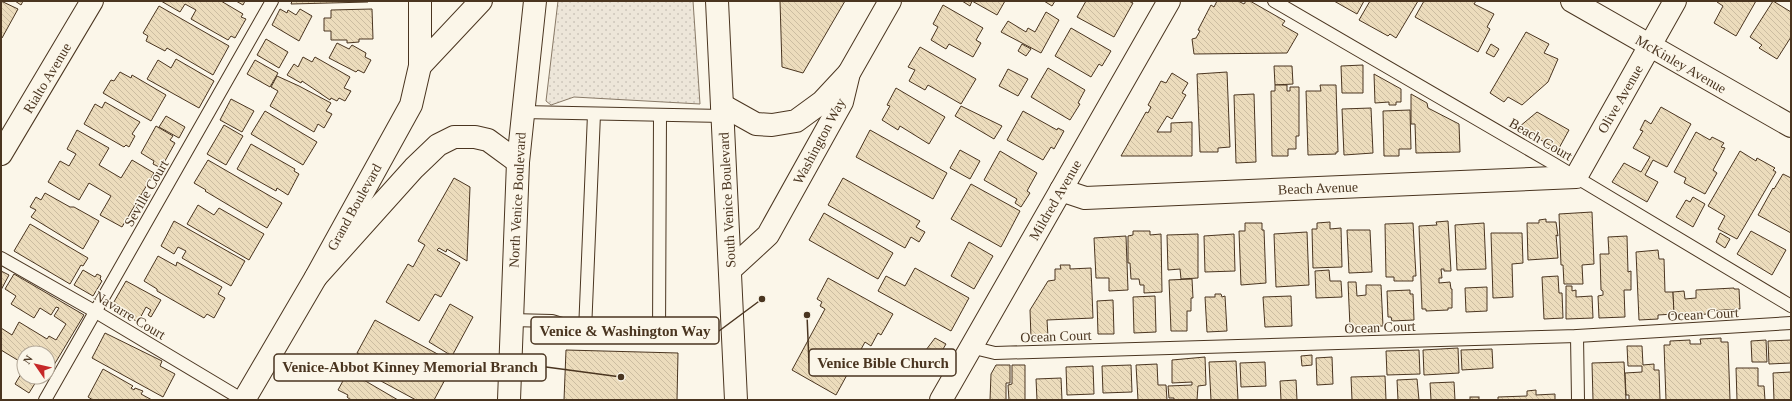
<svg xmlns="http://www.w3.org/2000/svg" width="1792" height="401" font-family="'Times New Roman',serif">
<defs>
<pattern id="grass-dots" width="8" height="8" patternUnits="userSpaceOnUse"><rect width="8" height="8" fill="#ede6d9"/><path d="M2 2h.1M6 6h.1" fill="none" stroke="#cdc6ba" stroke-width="1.8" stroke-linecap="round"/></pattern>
<pattern id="building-back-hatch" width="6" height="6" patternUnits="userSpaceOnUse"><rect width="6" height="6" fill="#ecdcbc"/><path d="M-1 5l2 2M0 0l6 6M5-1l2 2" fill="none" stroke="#ccbda1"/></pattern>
</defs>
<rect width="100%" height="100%" fill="#fbf6e9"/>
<path fill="url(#grass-dots)" stroke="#887966" d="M558,1h135l7,103 -126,-7 -23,8 -5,-4z"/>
<g fill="url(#building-back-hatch)" stroke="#4a3520">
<path d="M1,1l17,8 -16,29 -1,-1z"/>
<path d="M15,1h8l-2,4z"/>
<path d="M161,1h60l22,13 -2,3 5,2 -11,19 -4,-2 -3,4 -37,-21 5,-9 -11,-6 -5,8z"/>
<path d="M236,1h9l-2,4z"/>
<path d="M292,1h76v1l-77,2z"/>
<path d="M780,1h65l-42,72 -21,-6z"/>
<path d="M962,1h43l-8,14 -25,-14 -2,5z"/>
<path d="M1044,1h11l-3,5z"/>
<path d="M1086,1h43l4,2 -19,34 -37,-20z"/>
<path d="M1217,1h21l6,3 2,-3h4l35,20 -3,4 16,9 -11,19 -93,1 -2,-15 4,-1 4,-7 -2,-1 13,-25 3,2z"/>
<path d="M1334,1h30l-7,13z"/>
<path d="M1370,1h48l-22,37 -6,-4 -2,2 -29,-16z"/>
<path d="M1424,1h52l-2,3 20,10 -7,13 3,2 -12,23 -63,-35z"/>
<path d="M1718,1h38l-20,35 -22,-13 9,-17 -6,-4z"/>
<path d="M1773,1l18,11v25l-14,22 -18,-11 3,-3 -12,-8z"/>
<path d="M943,5l40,23 -7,12 5,3 -8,14 -24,-13 -3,5 -15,-9 7,-13 -5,-3z"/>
<path d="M159,6l70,40 -16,29 -46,-27 -2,3 -19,-10 2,-5 -5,-3z"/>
<path d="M280,9l7,4 1,-3 8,5 4,-6 12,7 -13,25 -27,-16z"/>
<path d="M372,9l1,30h-14v3l-12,1v-3h-16v-9h-7v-13h7v-8z"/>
<path d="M1046,12l13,8 -18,33 -40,-21 7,-11 18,11 2,-4 7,4z"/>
<path d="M1071,28l40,23 -9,15 -3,-2 -8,13 -36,-21z"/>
<path d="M1526,32l23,12 -5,9 14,6 -10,23 -26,23 -14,-8 -4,5 -14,-9z"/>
<path d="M266,39l22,13 -9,16 -22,-13z"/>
<path d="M337,43l12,6 3,-4 14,8 -1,4 6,3 -7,13 -6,-3 -2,2 -27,-14z"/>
<path d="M1022,44l9,5 -5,7 -8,-5z"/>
<path d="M1491,44l8,5 -5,8 -8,-4z"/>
<path d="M920,47l56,32 -15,25 -33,-19 -3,5 -16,-9 6,-11 -7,-3z"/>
<path d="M303,57l9,5 3,-5 35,20 -6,11 7,3 -6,10 -6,-3 -2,3 -6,-3 -1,2 -28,-19 -1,2 -14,-8 7,-11 4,3z"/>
<path d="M176,59l38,22 -15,27 -52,-29 11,-19 13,8z"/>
<path d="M255,60l23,13 -8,14 -23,-13z"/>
<path d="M1363,65v28h-21l-1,-27z"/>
<path d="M1274,66h18l1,18 -18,1z"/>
<path d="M1048,68l37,22 -7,13 2,1 -10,16 -39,-23z"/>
<path d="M1008,69l20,10 -10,17 -19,-10z"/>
<path d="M120,72l11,6 1,-3 34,20 -15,26 -48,-28 8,-13 3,1z"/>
<path d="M1227,72l3,75 -12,1v4h-18l-3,-78z"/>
<path d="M1172,73l16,10 -6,10 4,2 -14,24 -5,-3 -10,16h14v-9l21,-1v34h-71l25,-44 2,1 3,-6 -3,-2 13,-24 5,2z"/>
<path d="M1374,74l27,15v13h-5v3h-7v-3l-14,1z"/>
<path d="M277,76l22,10 32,17 -5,8 6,3 -8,14 -6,-4 -4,8 -44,-26 8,-15 -7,-4z"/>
<path d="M1275,85h12v6h3v-4h9v49h-3v13h-8v7h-16l-1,-65h4z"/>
<path d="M1320,85h16l2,67h-2v2l-28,1 -2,-64h15z"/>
<path d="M896,88l49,29 -16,27 -29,-18 -2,4 -16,-10 8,-14 -3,-1z"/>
<path d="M1254,94l2,68 -20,1 -2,-68z"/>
<path d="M1411,94l16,9 1,5 31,16 1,28 -44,1 -1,-29h-4z"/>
<path d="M231,99l23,12 -12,21 -22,-12z"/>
<path d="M105,102l35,20 -8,12 3,2 -6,11 -3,-2 -2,2 -40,-23 11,-20 7,4z"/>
<path d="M961,106l41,20 -8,13 -39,-23z"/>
<path d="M1661,107l30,17 -24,43 -14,-7 -8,15 13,7 -11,20 -35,-20 12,-19 17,9 9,-15 -17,-9 10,-17 -3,-1 5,-10 6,4z"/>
<path d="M1371,108l2,45 -29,2 -2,-46z"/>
<path d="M1410,110l1,39h-12v7h-15l-1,-45z"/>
<path d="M265,111l52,31 -14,23 -52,-31z"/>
<path d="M1023,111l34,19 1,-2 6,3 -10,18 -3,-2 -8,13 -36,-20z"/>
<path d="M1537,112l32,18 -11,20 -39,-23z"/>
<path d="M166,116l19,11 -6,11 -20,-11z"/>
<path d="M224,125l19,11 -17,29 -19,-11z"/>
<path d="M156,126l17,10 -3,4 5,3 -14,25 -8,-4 1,-3 -13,-8z"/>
<path d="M77,130l32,18 -10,17 22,13 11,-18 22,13 -32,54 -22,-12 11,-19 -22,-13 -10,17 -31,-18 12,-21 9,5 7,-12 -9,-5z"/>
<path d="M870,130l77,43 -14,26 -77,-42z"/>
<path d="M1696,132l14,8 2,-3 12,6 -3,4 4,1 -12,22 4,3 -12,21 -21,-11 2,-5 -12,-6z"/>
<path d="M251,144l44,25 -1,2 5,3 -11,21 -11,-7 -1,3 -39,-22z"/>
<path d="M960,150l20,11 -10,18 -20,-11z"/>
<path d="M1000,151l37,22 -10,18 3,2 -9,14 -6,-4 2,-4 -33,-19z"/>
<path d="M1740,151l16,10 1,-3 18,10 -2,2 3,2 -39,67 -19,-10 7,-13 -17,-10z"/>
<path d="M208,160l74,43 -15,25 -62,-37 1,-1 -12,-7z"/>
<path d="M1783,174l8,4v55l-33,-18 15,-27 1,1z"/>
<path d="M454,178l16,9 -3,74 -20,-12 -1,3 -7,-4 -2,2 23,13 -19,34 -6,-3 -16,27 -33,-19 22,-38 5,3 12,-22 -7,-4z"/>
<path d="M843,178l77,43 -4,6 9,5 -6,10 -8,-5 -6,11 -77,-43z"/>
<path d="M971,184l49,27 -19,36 -50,-28z"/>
<path d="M45,193l25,14h4l25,14 -16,28 -52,-32 5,-7 -6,-3 6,-10 5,3z"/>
<path d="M1693,197l12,7 -12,23 -17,-10 10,-17 4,2z"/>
<path d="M198,205l16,10 5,-7 45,26 -15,26 -62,-36z"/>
<path d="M1592,212l2,52 -12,1 1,19h-19l-1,-19h-2l-2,-51z"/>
<path d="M824,213l69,40 -15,26 -69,-39z"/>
<path d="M1546,219v3h10l2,14 -2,-1 2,23 -30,2 -1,-37h12v-3z"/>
<path d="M174,221l71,40 -14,25 -49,-28 4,-7 -8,-4 -4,7 -13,-8z"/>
<path d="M1448,221l3,50h-7v-2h-3l1,9h-3v5l11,-1 1,7h1v19h-4v2l-22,1v-2h-4l-3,-83 18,-1 -1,-3z"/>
<path d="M1330,222v7l11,-1 1,39 -29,1 -1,-39h5v-6z"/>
<path d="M1245,223h17v7h2l2,53 -25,2 -2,-54h6z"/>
<path d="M1413,223l3,53h-3v5h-19v-4h-8l-1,-53z"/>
<path d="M1484,223l2,46 -29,1 -2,-45z"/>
<path d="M30,224l58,34 -5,8 -2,-1 -11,19 -56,-33z"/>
<path d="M1347,230h23l2,42 -23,1z"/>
<path d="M1133,231h17v4l11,-1 1,58 -18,1v-8h-4l-1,-6h-8l-1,-16h-2v-27l5,-1z"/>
<path d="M1751,231l35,19 -14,25 -35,-21z"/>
<path d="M1307,232l2,53 -33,2 -2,-53z"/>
<path d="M1491,233h31l1,30 -11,1 1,33 -20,1z"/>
<path d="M1720,233l10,6 -5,9 -9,-6z"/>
<path d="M1198,234v44l-17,1 -1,-10 -12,1 -1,-35z"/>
<path d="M1234,234l1,37 -30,1 -1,-36z"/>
<path d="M1126,236l2,54 -19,1v-13h-13l-2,-40z"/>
<path d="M1627,236l1,36 3,-1v19h-7l1,27 -26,1 -1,-22 5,-1v-4l-2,-1 -1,-36h9l-1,-17z"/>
<path d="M969,242l24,14 -19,33 -23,-13z"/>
<path d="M1658,250l1,9h5l1,33h8l1,22 -16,1v4l-19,1 -3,-68z"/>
<path d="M158,256l18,10 1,-4 45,25 -4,7 7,4 -11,20 -7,-4 -3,4 -47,-27v-2l-13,-8z"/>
<path d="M1060,265h10v4l21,-1 2,50 -46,2 1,17 -17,1 -1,-28 18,-29 7,-1v-11h6z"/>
<path d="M915,268l54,30 -18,33 -73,-40 8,-15 19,10z"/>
<path d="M83,270l12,7 2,-3 4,2 -1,3 2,2 -9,15 -19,-11z"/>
<path d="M1329,270l1,11h11l1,16 -26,1 -1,-27z"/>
<path d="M1,271l8,4 -8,15z"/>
<path d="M14,274l70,41 -36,60v-22h-24v11l-23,-14v-22l11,7 7,-13 28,17 2,-3 7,4 10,-16 -12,-8 5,-8 -3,-1 -5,8 -11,-7 -6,10 -23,-14 5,-8 -11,-7z"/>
<path d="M1558,276l1,17h3l1,25 -19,1 -2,-42z"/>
<path d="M828,278l65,36 -12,21 -3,-2 -7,13 -6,-4 -29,53 -44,-25 33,-61 -5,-3 2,-4 -5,-3z"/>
<path d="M1192,279l1,19h-2v13h-4v20h-16l-2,-51z"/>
<path d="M126,281l35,19 -10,17 -3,-2 3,-5 -5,-3 -8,15 -27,-15z"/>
<path d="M1348,282h8l1,14 9,-1v-10h15l2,41 -33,1z"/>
<path d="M1566,286h6v5l4,-1v7l16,-1 1,22 -27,1z"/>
<path d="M1487,287v24l-21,1 -1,-24z"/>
<path d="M1734,288v1h5l1,20 -31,2v3l-26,1v-2l-9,1 -1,-22 11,-1 1,8 11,-1v-8z"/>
<path d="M1410,290v4h3l1,26 -22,1 -1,-4h-3l-1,-26z"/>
<path d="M1215,294h6l1,3 3,-1 2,35 -20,1 -2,-35h10z"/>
<path d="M1155,296l1,36 -22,1 -1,-36z"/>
<path d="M1291,296l1,30 -27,1 -2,-30z"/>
<path d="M1113,300l1,34h-16l-1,-33z"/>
<path d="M450,304l23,13 -21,39 -23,-14z"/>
<path d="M375,320l79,43 -20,37h-18l-48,-26 6,-12 -17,-9z"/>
<path d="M105,333l57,28 -2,5 15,8 -12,23 -71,-39z"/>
<path d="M935,338l11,6 -13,22 -13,-8z"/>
<path d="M1721,338v4h7l2,58h-64l-2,-55h6v-4l20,-1v4h11l-1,-5z"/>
<path d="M1766,340l1,22h-15l-1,-21z"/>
<path d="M1791,340v23l-22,1 -1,-23z"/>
<path d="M1627,346h15l1,19 11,-1v6h5l1,30h-31v-5h-3l-1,-22 17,-1v-6h-14z"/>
<path d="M1458,348l1,25 -35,2 -1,-25z"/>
<path d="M1492,349l1,19 -31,2 -1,-20z"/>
<path d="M566,350l112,3 -1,47h-113z"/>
<path d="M1419,350l1,24 -33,1 -1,-24z"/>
<path d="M1312,355v10l-10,1 -1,-10z"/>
<path d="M1205,357l1,28 -8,1 -1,14h-23v-2h-5l-1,-12 24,-1v-3l-20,1v-23z"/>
<path d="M1332,357l1,27 -16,1 -1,-27z"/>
<path d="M1236,361l2,39h-27l-2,-38z"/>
<path d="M1265,362l1,24 -25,1 -1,-24z"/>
<path d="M1624,362l2,38h-33l-1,-37z"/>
<path d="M1157,364l1,21h8l1,15h-29l-2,-35z"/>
<path d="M996,365h14v18h-4v17h-16l1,-26z"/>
<path d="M1012,365h13v35h-16l-1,-15 4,-1z"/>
<path d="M1131,365l1,27 -29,1 -1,-27z"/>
<path d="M1093,366l1,28 -27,1 -1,-28z"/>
<path d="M1736,368h22v18h6l1,14h-28z"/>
<path d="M24,369v8h15l-10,16 -14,-9z"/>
<path d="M103,369l30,17 -2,2 3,2 1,-2 8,3 -2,3 11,6h-59l-5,-3z"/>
<path d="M350,372l48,28h-47l-4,-3 1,-2 -10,-5 6,-11 2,1z"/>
<path d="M1791,372v28h-17l-1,-27z"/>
<path d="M1385,376l1,24h-34l-1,-23z"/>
<path d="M1061,378l1,22h-25l-1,-21z"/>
<path d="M1417,379l2,21h-21l-1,-20z"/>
<path d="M1296,380l1,20h-16l-1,-19z"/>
<path d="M1454,382l1,18h-24l-1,-17z"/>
<path d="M1536,390v5l19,-1v6h-57v-3l29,-1v-5z"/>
<rect x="1470" y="397" width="9" height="3"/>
</g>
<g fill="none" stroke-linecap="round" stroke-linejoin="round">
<g stroke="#4a3520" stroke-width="14">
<g id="lane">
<path d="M1274,1l280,163 237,142"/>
<path d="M522,112l201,4"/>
<path d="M594,114l-9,217 74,5 1,-221"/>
<path d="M1,258l95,54 147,88"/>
<path d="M511,320l41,1 33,10"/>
<path d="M1577,336l1,64"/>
<path d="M970,347l25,6 582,-17 214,-13"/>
<path d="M45,400l227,-399"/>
</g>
</g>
<g stroke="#4a3520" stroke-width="24">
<g id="street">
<path d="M1572,1l219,125"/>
<path d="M1,154l91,-153"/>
<path d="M1061,190l24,8 491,-21 99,-176"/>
<path d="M730,270l38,-35 74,-133 7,-29 41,-72"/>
<path d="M244,400l72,-123 95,-172 9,-39v-65"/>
<path d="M941,400l228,-399"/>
</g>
</g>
<g stroke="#4a3520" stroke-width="24">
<g id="secondary">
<path d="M717,1l19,399"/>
<path d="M420,66l61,-65"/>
<path d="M722,105l34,19 16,1 24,-4 26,-19 27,-29"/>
<path d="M316,277l98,-109 24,-23 16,-8h21l13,3 30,22"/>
<path d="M509,400l9,-238 17,-161"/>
</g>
</g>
<use href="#lane" stroke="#fbf6e9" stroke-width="12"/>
<use href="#street" stroke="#fbf6e9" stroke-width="22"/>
<use href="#secondary" stroke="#fbf6e9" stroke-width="22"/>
</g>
<g text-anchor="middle" stroke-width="3" stroke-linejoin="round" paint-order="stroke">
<g font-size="14" fill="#4a3520" stroke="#fbf6e9">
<text transform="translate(1681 64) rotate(30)" y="5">McKinley Avenue</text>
<text transform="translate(47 78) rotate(-59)" y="5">Rialto Avenue</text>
<text transform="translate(1620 99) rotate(-60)" y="5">Olive Avenue</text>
<text transform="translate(1541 139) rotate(30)" y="5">Beach Court</text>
<text transform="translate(819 141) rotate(-62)" y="5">Washington Way</text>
<text transform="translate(1318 188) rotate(-2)" y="5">Beach Avenue</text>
<text transform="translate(146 193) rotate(-60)" y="5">Seville Court</text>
<text transform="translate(517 200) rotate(-87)" y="5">North Venice Boulevard</text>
<text transform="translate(727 200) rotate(-93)" y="5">South Venice Boulevard</text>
<text transform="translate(1055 200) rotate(-60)" y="5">Mildred Avenue</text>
<text transform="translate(354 207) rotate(-61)" y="5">Grand Boulevard</text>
<text transform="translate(1703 314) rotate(-3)" y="5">Ocean Court</text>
<text transform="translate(130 315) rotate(31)" y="5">Navarre Court</text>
<text transform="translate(1380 327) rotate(-2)" y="5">Ocean Court</text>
<text transform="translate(1056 336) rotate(-2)" y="5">Ocean Court</text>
</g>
</g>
<path fill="none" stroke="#4a3520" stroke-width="1.5" d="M762 299L719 331M807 315L809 363M621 377L546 367"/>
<g fill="#4a3520" stroke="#fbf6e9" stroke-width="1.5">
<circle cx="762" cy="299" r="4"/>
<circle cx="807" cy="315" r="4"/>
<circle cx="621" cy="377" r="4"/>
</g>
<g fill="#fbf6e9" stroke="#4a3520" stroke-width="1.5">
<rect x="531" y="317" width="188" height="27" rx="4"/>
<rect x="809" y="349" width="147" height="27" rx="4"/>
<rect x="274" y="354" width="272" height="27" rx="4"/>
</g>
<g font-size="15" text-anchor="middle" font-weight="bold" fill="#4a3520">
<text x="625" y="336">Venice &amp; Washington Way</text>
<text x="883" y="368">Venice Bible Church</text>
<text x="410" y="372">Venice-Abbot Kinney Memorial Branch</text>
</g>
<rect width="1792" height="401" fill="none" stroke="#4a3520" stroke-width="4"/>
<g transform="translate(36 365) rotate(304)"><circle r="19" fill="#fbf6e9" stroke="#b4a999"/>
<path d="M0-3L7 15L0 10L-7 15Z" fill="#c62828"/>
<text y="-6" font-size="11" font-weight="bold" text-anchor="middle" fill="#4a3520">N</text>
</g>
</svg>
